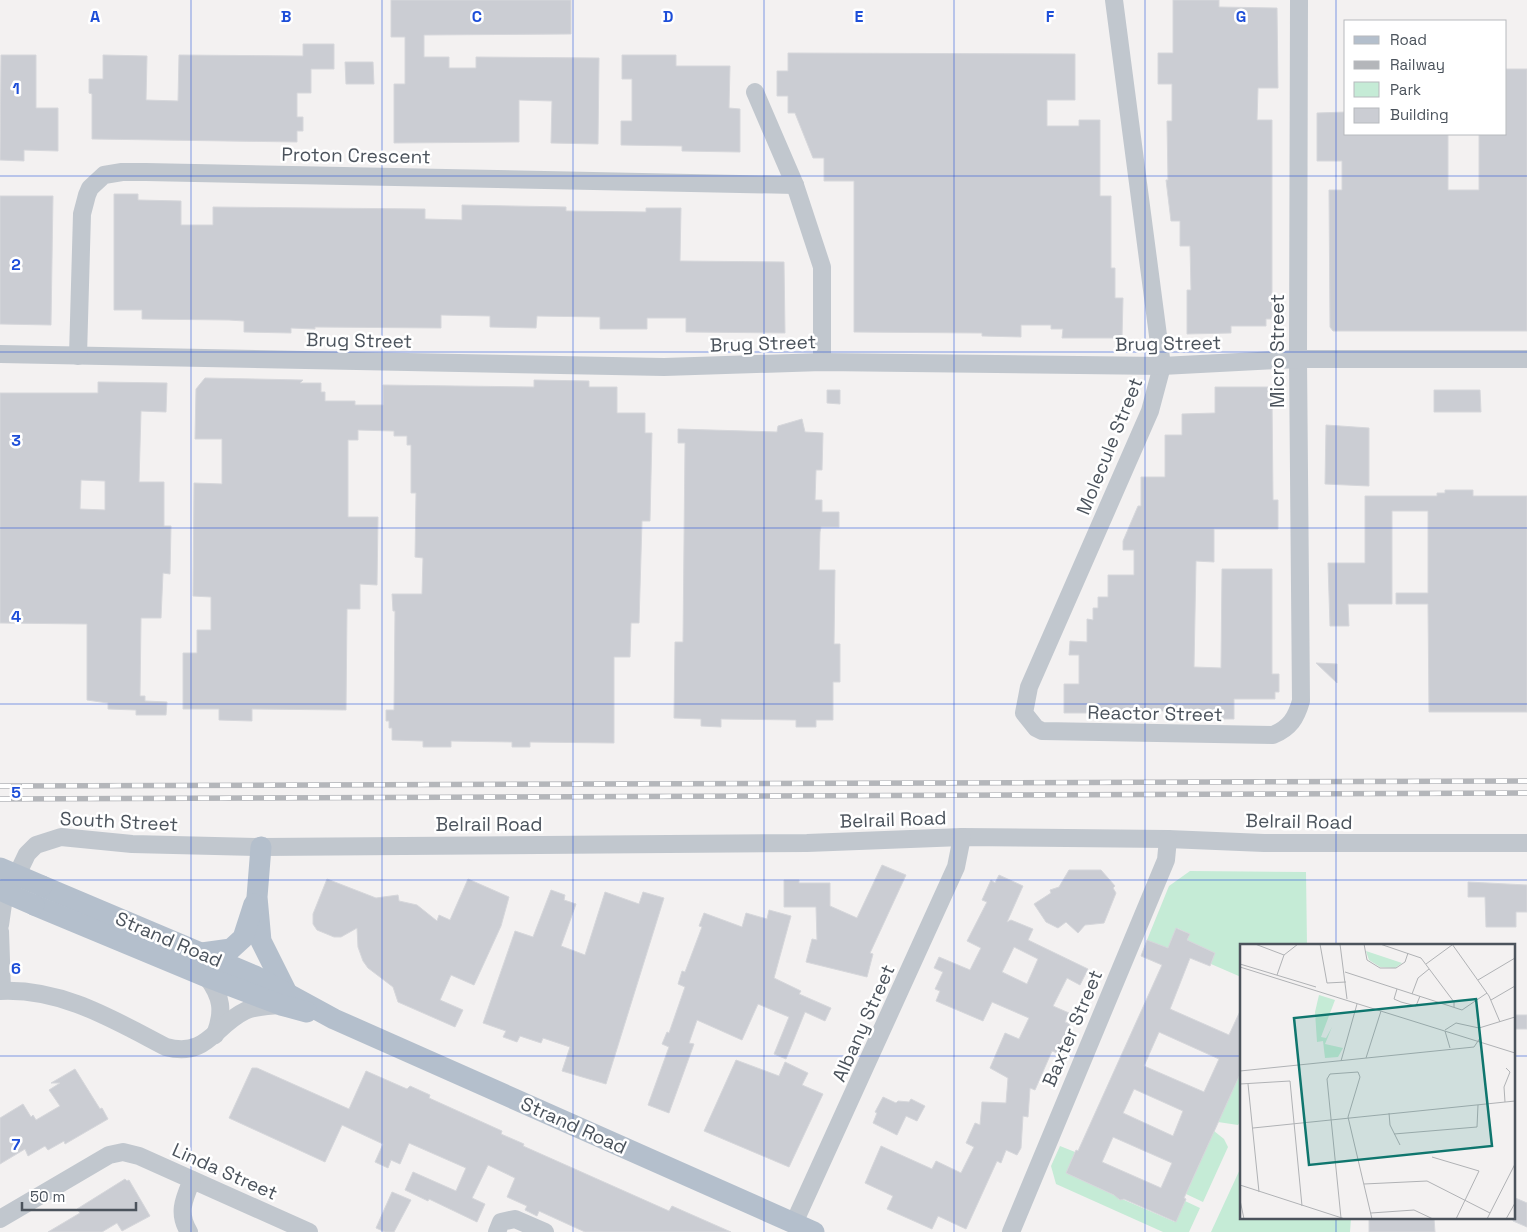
<svg xmlns="http://www.w3.org/2000/svg" width="1527" height="1232" font-family="'Space Grotesk',sans-serif">
<rect width="100%" height="100%" fill="#f3f1f1"/>
<g fill="#c5ebd6">
<path d="M1190,871l116,1 1,74h-66v31l-30,-13 4,-11 -28,-13 3,-6 -13,-6 -7,24 -23,-12 22,-54z"/>
<path d="M1241,1072v48l-3,5 -20,-3z"/>
<path d="M1214,1131l10,8 4,8 -25,55 -17,-8z"/>
<path d="M1060,1146l15,6 -9,21 52,24 1,3 3,-1 53,23 10,-21 15,7 -11,24h-26l-107,-48 -5,-18z"/>
<path d="M1241,1167v51h110l-1,14h-139z"/>
</g>
<g fill="#cbcdd3" stroke="#d6d7db" fill-rule="evenodd">
<path d="M391,0h180v34l-147,1v22h25v11h27v-11l123,1 -1,86 -47,-1 1,-42 -33,-1v42l-125,1v-59h11v-47h-14z"/>
<path d="M1173,0h46v7l58,1 1,80h-20l-1,32h15v199h-6v7h-35v7l-44,1v-44h4l-1,-44h-10v-25h-9l-5,-41h2l-1,-59h5v-37h-14v-31h15z"/>
<path d="M303,44h31v25h-23v24h-14v24h6v14h-6v11l-205,-3v-45l-3,-1v-14h14v-24l44,1 -1,44 32,1 1,-46 124,1z"/>
<path d="M788,53l287,1v46h-28v26h32v-6h21v76h11v72h4v30h8l-1,40h-60l1,-9h-12v-4h-30v12l-39,-1v-3l-128,-1v-151h-30v-23h-11l-18,-45h-7v-17h-11v-25h11z"/>
<path d="M1,55h35v53h22v43l-34,-1v11l-24,-1z"/>
<path d="M622,55h54v11h54l-1,42 11,1v43l-58,-1v-5l-61,-1v-24h11v-42h-10z"/>
<path d="M345,62h28l1,22h-28z"/>
<path d="M1506,69h21v262h-194l-3,-4 -1,-137h13v-29h-25v-48l29,-1v22h102v56h31v-56h27z"/>
<path d="M114,194h24v6l43,1v24h32v-18l212,2v10l37,1v-15l104,2v4l80,1v-4h35l-1,53 104,1 1,71 -99,-1v-14h-39v11h-47v-12l-63,-1 -1,12 -46,-1v-11l-49,-1v13l-126,-1v2l-24,-1v5l-47,-1v-11l-15,-1 -87,-1v-9h-28z"/>
<path d="M0,196h53l-2,129 -51,-1z"/>
<path d="M205,378l98,2 -3,3h21v9h4v9h30v4h28v-20l151,2v-7l55,1v6h28v26h28v20h7l-2,88h-8l-3,102h-8l-1,34h-16v86l-84,-1v5h-18v-5l-61,-1v6h-28v-6l-31,-1v-12h-3v-7h-3v-11h8l1,-99h-2l-1,-17h30l1,-36 -8,-1 1,-64h-5v-48h-4v-9h-13v-5l-36,-1v10h-10v77h30l-1,68 -17,-1v25h-13l-1,101 -94,-1v12l-33,-1v-11h-36v-56h14v-23h14v-33l-18,-1 1,-113 28,1v-45h-27l1,-50z"/>
<path d="M98,382l69,1 -1,29 -25,-1 -2,71h25v44h7l-1,48 -7,-1 -2,45h-20l-1,78h5v5l22,1 -1,13h-30v-5l-28,-1v-6l-21,-3v-76l-87,-1v-230h98zM81,480l24,1v29l-25,-1z"/>
<path d="M1215,387h53v11h4l1,102h5v29h-64v33l-18,-1 -2,106 27,1 1,-99h50v105h7v18h-4v7h-41v20h-13v-8h-113v2h-44v-29h15v-29h-10l1,-14 17,1v-23l6,1v-12h5v-11h10v-22h26v-25h-11v-9l15,-35h3v-29h24v-42h17v-21l33,-1z"/>
<path d="M827,390h13v14l-13,-1z"/>
<path d="M1434,390h46l1,22h-47z"/>
<path d="M802,419l3,13 18,1 -1,37h-6l-1,30h7v12h17v15h-18l-1,5 -1,38h16l-1,74h6v38h-7v38h-17v7h-20v-7l-75,-1v8l-20,-1v-7l-27,-1 1,-76h8l2,-199h-7v-14l99,3 1,-6z"/>
<path d="M1326,425l43,3v58l-44,-2z"/>
<path d="M1445,490h28v6h54v216h-98l-1,-108h-32v-11h32v-82h-36v93h-44l1,22h-19l-2,-63h37v-67h72v-3h8z"/>
<path d="M1316,663l21,1v19z"/>
<path d="M882,865l24,10 -36,78 3,1 -6,23 -61,-15 6,-23 5,1 -1,-33h-32v-27h15v3h31v23l27,12z"/>
<path d="M1069,870h32l14,16 -2,2 3,5 -12,30 -19,2 -7,8 -12,-11 -8,6 -12,-6 -12,-18 17,-11 -1,-3 9,-3z"/>
<path d="M999,875l24,11 -16,36 4,-2 22,9 -5,11 60,29 -8,16 -13,-7 -14,28 16,7 -4,9 5,2 -13,29 -5,-2 -17,39 -5,-2 -2,29 -5,-1 -2,32 -4,7 -11,-5 -5,13 -4,-2 -31,68 -28,-13 -6,13 -45,-20 6,-13 -28,-13 16,-37 51,23 4,-8 25,12 13,-26 -8,-4 9,-20 5,2 2,-23 24,1 2,-25 -18,-10 15,-35 14,6 10,-21 -37,-16 -9,19 -47,-20 4,-10 -5,-2 8,-17 -9,-4 5,-11 31,13 11,-22 -14,-7 20,-39 -5,-2 9,-20 4,3zM1014,947l24,12 -11,25 -25,-12z"/>
<path d="M327,879l49,19 22,-3 1,6 18,4 20,16 2,-6 11,5 18,-41 41,18 -8,29 -27,59 -23,-10 -11,25 23,10 -8,17 -57,-25 -5,-15 -25,-19 -5,-7 -5,-14 -1,-19 -16,9h-7l-17,-7 -4,-6v-10z"/>
<path d="M1468,882l59,3v27h-11v15h-30l-1,-30h-17z"/>
<path d="M551,890l14,5 -1,5 12,4 -15,42 24,9 20,-63 34,12 4,-12 21,6 -58,186 -44,-13 8,-24 -27,-9 -2,5 -21,-7 -3,6 -14,-5 3,-6 -23,-8 32,-92 18,6z"/>
<path d="M769,910l22,6 -17,62 27,13 -2,3 32,14 -6,13 -20,-9 -19,47 -12,-5 15,-37 -31,-13 -16,36 -45,-20 -8,23 5,1 -25,69 -21,-8 21,-58 -7,-3 5,-12 2,1 16,-46 -7,-3 4,-13 3,1 17,-45 -3,-1 5,-13 38,14 4,-14 21,6z"/>
<path d="M1176,928l14,6 -3,6 28,13 -5,13 -20,-8 -20,51 59,26 12,-26v63l-57,126 2,1 -10,23 -52,-23 -4,1 -6,-5 -48,-22 10,-23 2,1 84,-186 -21,-9 6,-16 21,8zM1159,1032l60,27 -15,33 -60,-26zM1134,1089l49,22 -10,25 -50,-23zM1113,1137l59,26 -11,25 -59,-26z"/>
<rect x="1513" y="1015" width="14" height="14"/>
<path d="M736,1060l43,16 6,-14 23,11 -6,12 21,9 -34,73 -85,-36z"/>
<path d="M252,1068h5l92,41 17,-38 41,18 3,-3 20,9 -1,3 73,33 -1,3 23,10 -1,2 146,65 3,-5 59,26h-146l-46,-21 -2,5 -12,-6 2,-4 -20,-9 8,-19 -27,-13 -16,33 13,6 -8,18 -48,-23 -1,2 -23,-11 8,-18 43,19 10,-23 -57,-25 -9,21 -9,-4 -3,8 -13,-6 8,-18 -41,-19 -17,37 -96,-44z"/>
<path d="M75,1069l25,40 2,-1 6,11 -43,25 -1,-3 -16,9 -3,-4 -17,10 -3,-7 -25,15v-46l23,-14 8,13 2,-2 3,5 24,-14 -11,-16 11,-7h-9z"/>
<path d="M883,1097l13,6 2,-2 11,1 2,-3 14,7 -8,15 -11,-5 -9,19 -24,-12 4,-10 -2,-1z"/>
<path d="M125,1179l2,2 2,-1 21,36 -28,15 -5,-8 -15,9h-54l32,-19 -3,-4z"/>
<path d="M392,1192l19,8 -17,32h-9l-9,-4z"/>
<path d="M1513,1197l14,6v24l-14,-6z"/>
<path d="M1369,1218h65l1,14h-66z"/>
</g>
<g fill="none" stroke-linecap="round" stroke-linejoin="round">
<g stroke="#c1c7ce" stroke-width="18">
<path d="M1114,0l48,366 -12,45 -121,276 -5,26 12,15 6,3 231,4c17,-7 23,-17 28,-34l-3,-342 1,-359"/>
<path d="M755,92l40,93 27,82v95"/>
<path d="M0,354l664,13 158,-5 340,4 136,-7h229"/>
<path d="M78,356l4,-142 5,-19 3,-7 14,-13 18,-3h24l649,13"/>
<path d="M0,925l3,-21 24,-50 9,-9 25,-8 71,7 129,3 546,-4 155,-6 206,2 96,4h263"/>
<path d="M0,931l2,59"/>
<path d="M207,977c15,20 17,34 8,58"/>
<path d="M0,991c62,-3 114,29 166,56 41,11 48,-21 79,-36 10,-5 24,-5 35,-6"/>
<path d="M0,1219l109,-64 14,-3 16,4 170,76"/>
<path d="M794,1223l162,-356 6,-30"/>
<path d="M189,1232c-12,-19 -5,-33 3,-52"/>
<path d="M497,1232l4,-10 14,-3 30,13"/>
<path d="M1011,1232l155,-372 2,-21"/>
</g>
<g stroke="#b4bfcc" stroke-width="21">
<path d="M261,847l-4,50 4,44 25,50"/>
<path d="M42,886l213,90 79,43 480,213"/>
<path d="M34,905l173,72 74,28 26,7"/>
<path d="M202,953l29,-4 12,-11 11,-34"/>
</g>
<g stroke="#b4b6ba" stroke-width="5.5">
<g id="rail">
<path d="M0,786l1527,-5"/>
<path d="M0,799l1527,-6"/>
</g>
</g>
<use href="#rail" stroke="#fff" stroke-width="4" stroke-dasharray="11" stroke-linecap="butt"/>
<g stroke="#b4bfcc" stroke-width="21">
<path d="M0,868l42,18"/>
<path d="M0,890l34,15"/>
</g>
</g>
<path fill="none" stroke="#1d4ed8" stroke-width="1" stroke-opacity="0.55" d="M191,0v1232M382,0v1232M573,0v1232M764,0v1232M954,0v1232M1145,0v1232M1336,0v946M0,176h1527M0,352h1527M0,528h1527M0,704h1527M0,880h1527M0,1056h1241M1513,1056h14M1336,1218v14"/>
<g text-anchor="middle" stroke-width="5" stroke-linejoin="round" paint-order="stroke">
<g font-size="19" fill="#4b535c" stroke="#fff">
<text transform="translate(356 155) rotate(1)" y="7">Proton Crescent</text>
<text transform="translate(359 340) rotate(1)" y="7">Brug Street</text>
<text transform="translate(763 343) rotate(-2)" y="7">Brug Street</text>
<text transform="translate(1168 343) rotate(-1)" y="7">Brug Street</text>
<text transform="translate(1277 351) rotate(-90)" y="7">Micro Street</text>
<text transform="translate(1109 446) rotate(-68)" y="7">Molecule Street</text>
<text transform="translate(1155 713) rotate(1)" y="7">Reactor Street</text>
<text transform="translate(893 819) rotate(-2)" y="7">Belrail Road</text>
<text transform="translate(119 821) rotate(3)" y="7">South Street</text>
<text transform="translate(1299 821) rotate(1)" y="7">Belrail Road</text>
<text x="489" y="831">Belrail Road</text>
<text transform="translate(169 939) rotate(23)" y="7">Strand Road</text>
<text transform="translate(863 1023) rotate(-66)" y="7">Albany Street</text>
<text transform="translate(1072 1028) rotate(-67)" y="7">Baxter Street</text>
<text transform="translate(574 1125) rotate(24)" y="7">Strand Road</text>
<text transform="translate(225 1171) rotate(24)" y="7">Linda Street</text>
</g>
</g>
<g transform="translate(1240 944)">
<rect width="275" height="275" fill="#f3f1f1"/>
<path d="M126,7l36,12 -7,5 -15,-1 -11,-7zM79,51l16,5 -14,37 5,1 6,-11 -7,17 18,4 -5,9 -13,1 -2,-17 -6,1 -2,-30z" fill="#c5ebd6"/>
<path fill="none" stroke="#b0b2b5" stroke-width="1" d="M15,0l29,11M80,0l7,39 19,-1M100,0l7,55M124,0l3,16 13,8h16l9,-6 3,-9M140,0l41,14 33,44v5M212,0l37,52 11,26M0,20l76,23M186,20l26,-19M0,23l275,86M105,28l117,38 25,-17M37,31l7,-20 14,-11M238,36l37,-22M157,45l-3,10 7,3 15,4 4,-10M172,50l6,-16 11,-9M251,56l24,-14M205,86l11,-7 23,5 36,-11M205,87l5,17M126,114l15,-47M101,117l16,-57M0,127l234,-24 6,-9 -1,-10M0,140l50,-3 12,125M8,140l11,108M265,158l-1,-15 6,-15 -4,-4M149,169l1,12 10,20M13,184l262,-27M154,190l83,-7 1,-22M192,213l47,14 -23,48M124,240l63,-3 63,32M0,241l105,34M0,256l4,19M131,269l43,-3 19,9M101,274l-14,-139 3,-5 28,-2 2,5 -12,40 24,102M247,275l28,-55M266,275l9,-16"/>
<path fill="#0f766e" fill-opacity="0.15" stroke="#0f766e" stroke-width="2.5" d="M236,55l16,147 -183,19 -15,-147z"/>
<rect width="275" height="275" fill="none" stroke="#4b535c" stroke-width="2.5"/>
</g>
<g font-size="16" text-anchor="middle" font-weight="bold" fill="#1d4ed8" stroke="#fff" stroke-width="5" stroke-linejoin="round" paint-order="stroke">
<text x="95" y="22">A</text>
<text x="286" y="22">B</text>
<text x="477" y="22">C</text>
<text x="668" y="22">D</text>
<text x="859" y="22">E</text>
<text x="1050" y="22">F</text>
<text x="1241" y="22">G</text>
<text x="16" y="94">1</text>
<text x="16" y="270">2</text>
<text x="16" y="446">3</text>
<text x="16" y="622">4</text>
<text x="16" y="798">5</text>
<text x="16" y="974">6</text>
<text x="16" y="1150">7</text>
</g>
<rect x="1344" y="20" width="162" height="115" fill="#ffffff" stroke="#b7babe"/>
<rect x="1354" y="36" width="25" height="8" fill="#b4bfcc" stroke="#b7babe"/>
<text x="1390" y="45" font-size="15" fill="#4b535c">Road</text>
<rect x="1354" y="61" width="25" height="8" fill="#b4b6ba" stroke="#b7babe"/>
<text x="1390" y="70" font-size="15" fill="#4b535c">Railway</text>
<rect x="1354" y="82" width="25" height="15" fill="#c5ebd6" stroke="#b7babe"/>
<text x="1390" y="95" font-size="15" fill="#4b535c">Park</text>
<rect x="1354" y="108" width="25" height="15" fill="#cbcdd3" stroke="#b7babe"/>
<text x="1390" y="120" font-size="15" fill="#4b535c">Building</text>
<path d="M22 1202v8h114v-8" fill="none" stroke="#4b535c" stroke-width="2.5"/>
<text x="30" y="1202" font-size="15" fill="#4b535c" stroke="#ffffff" stroke-width="4" paint-order="stroke">50 m</text>
</svg>
